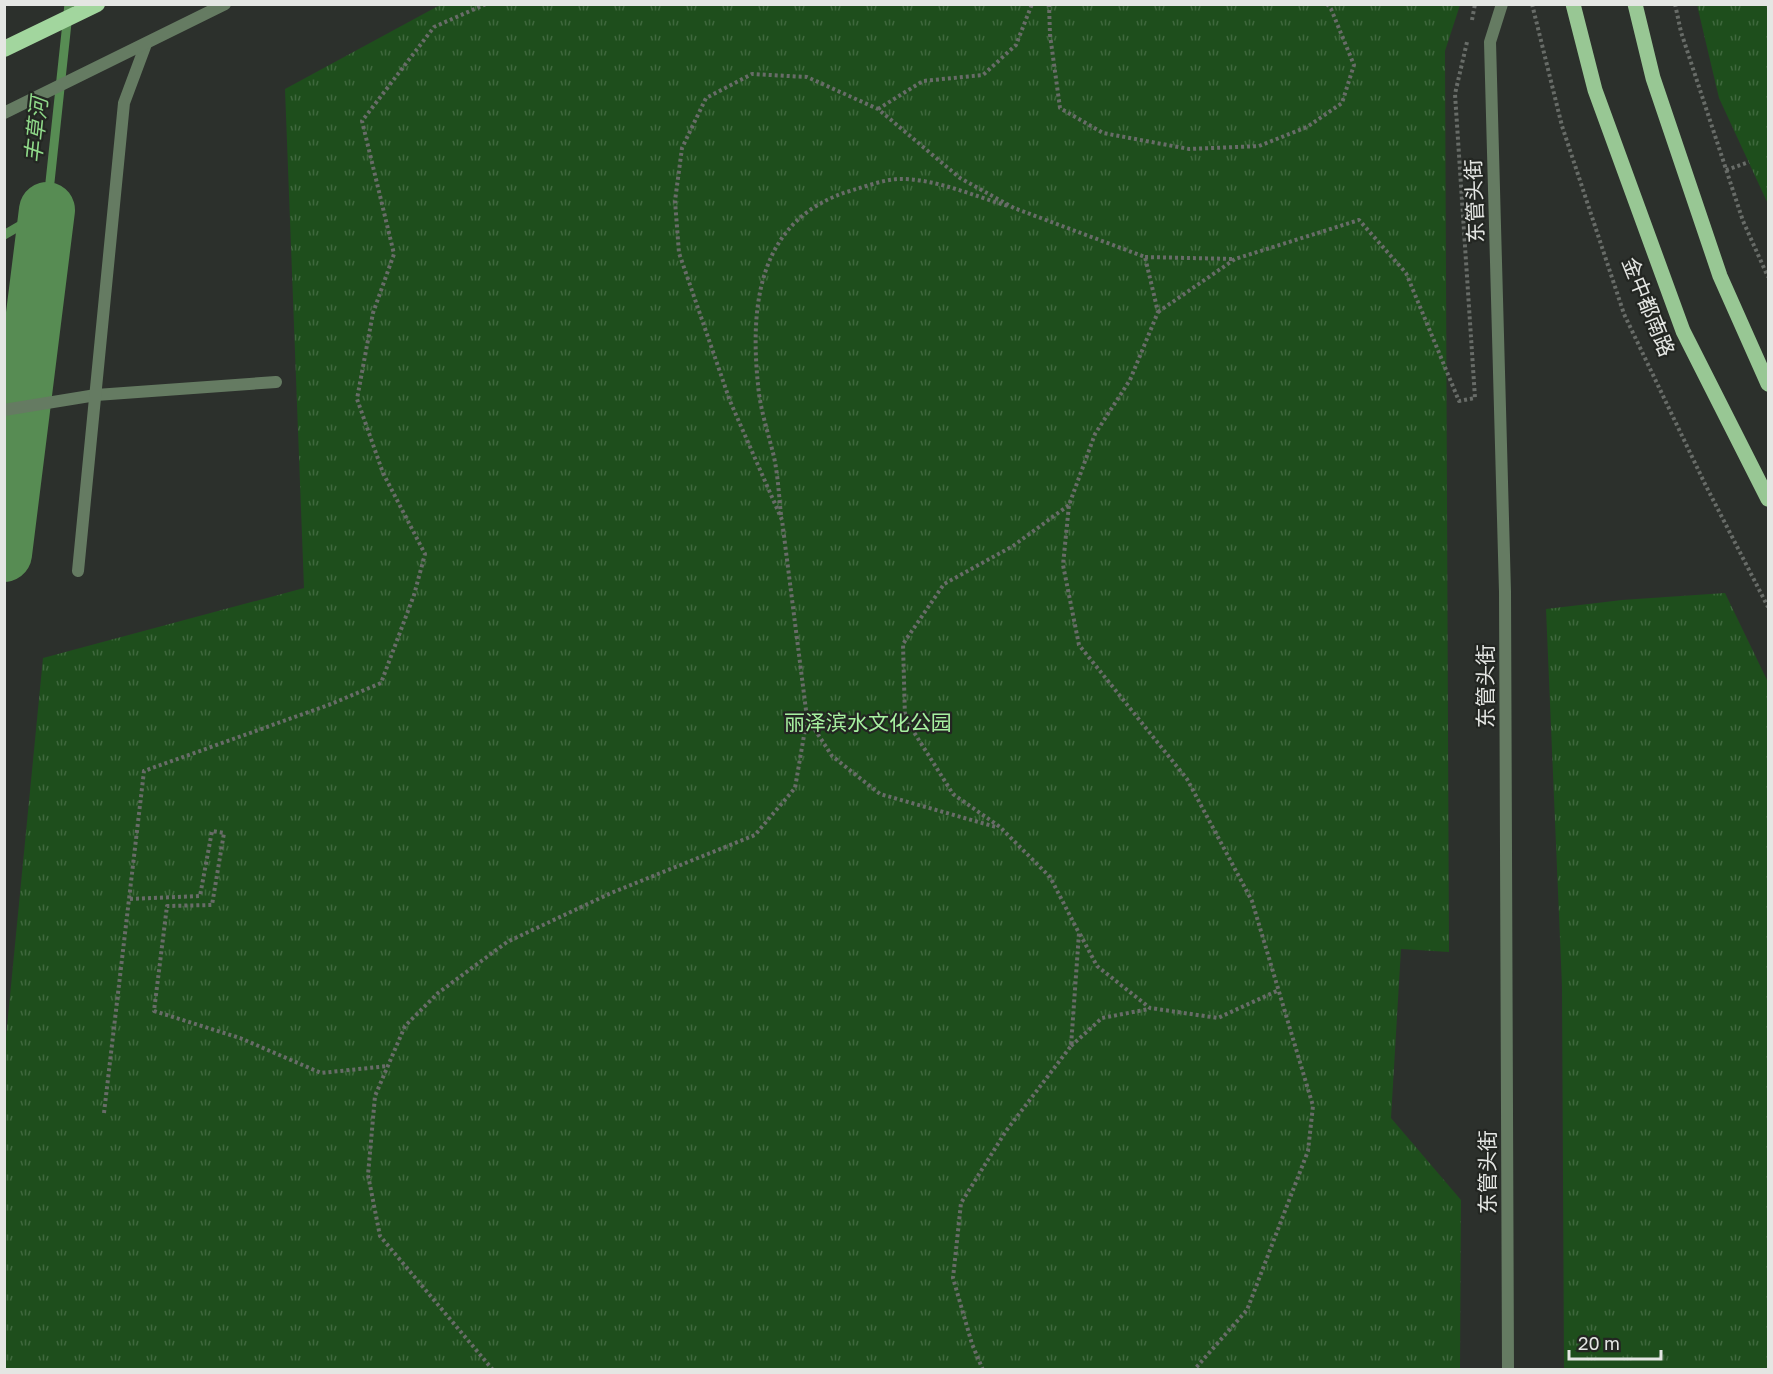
<svg xmlns="http://www.w3.org/2000/svg" width="1773" height="1374" font-family="'Golos Text','Noto Sans SC',sans-serif">
<defs>
<pattern id="grass-tufts" width="24" height="20" patternUnits="userSpaceOnUse" patternTransform="scale(1.5)"><rect width="24" height="20" fill="#1e4e1c"/><path d="M3 7l-1-3M5 7V3M7 7l1-3M15 17l-1-3M17 17v-4M19 17l1-3" fill="none" stroke="#3f683d"/></pattern>
</defs>
<rect width="100%" height="100%" fill="#2c302c"/>
<g fill="url(#grass-tufts)">
<path d="M440,5h1020l-15,46 4,901 -48,-3 -10,169 70,82 -1,169h-1455v-322l38,-389 261,-70 -19,-499z"/>
<path d="M1697,5h71v199l-49,-106z"/>
<path d="M1725,593l43,89v687h-204l-2,-383 -16,-377 76,-9z"/>
</g>
<g fill="none" stroke-linecap="round" stroke-linejoin="round">
<path stroke="#578c53" stroke-width="9" d="M4,235l43,-25 22,-206"/>
<path stroke="#578c53" stroke-width="56" d="M4,554l43,-344"/>
<g stroke="#686c68" stroke-width="4" stroke-dasharray="3 3" stroke-linecap="butt">
<path d="M1049,4l1,31 10,73 43,25 86,16 70,-3 48,-19 35,-24 12,-38 -23,-56 -4,-5"/>
<path d="M1532,4l30,122 62,188 81,170 63,123"/>
<path d="M1675,4l6,28 62,189 25,56"/>
<path d="M1472,20l3,-16"/>
<path d="M878,109l45,-28 60,-6 33,-30 16,-41"/>
<path d="M1726,170l23,-8"/>
<path d="M1145,257l89,2"/>
<path d="M1158,312l77,-53 124,-39 47,53 53,128 16,-3 -20,-304 12,-52"/>
<path d="M781,515c-2,-19 -3,-39 -7,-58 -5,-21 -12,-42 -15,-63 -10,-86 -3,-176 94,-204 14,-4 30,-10 45,-11 36,-1 76,17 110,27"/>
<path d="M808,719l24,37 48,38 116,33"/>
<path d="M130,899l70,-3 12,-65 12,2 -12,72 -45,1 -13,105 86,27 81,35 67,-7"/>
<path d="M1080,934l17,32 53,42 68,10 61,-28"/>
<path d="M1071,1046l31,-28 47,-9"/>
<path d="M104,1113l40,-342 187,-67 50,-21 33,-88 11,-41 -42,-81 -26,-74 16,-86 21,-59 -32,-133 72,-94 52,-23"/>
<path d="M493,1370l-113,-134 -12,-61 7,-79 30,-70 33,-33 69,-51 104,-49 144,-58 40,-47 12,-70 -25,-198 -52,-119 -51,-148 -4,-52 7,-53 24,-50 46,-24 55,3 71,32 82,69 54,30 131,49 13,55 -28,68 -35,54 -26,71 -6,60 16,80 108,134 65,122 61,205 -5,45 -61,159 -53,60"/>
<path d="M983,1370l-11,-26 -19,-66 8,-75 45,-72 65,-85 8,-113 -29,-56 -50,-50 -47,-33 -48,-76 -2,-74 41,-60 69,-38 56,-41"/>
</g>
<g stroke="#657b62" stroke-width="12">
<path d="M1502,4l-12,38 15,550 3,778"/>
<path d="M4,410l92,-15 180,-13"/>
<path d="M78,571l46,-468 22,-59"/>
</g>
<path stroke="#657b62" stroke-width="12" d="M4,113l221,-109"/>
<g stroke="#98c794" stroke-width="15">
<path d="M1573,4l22,86 88,241 85,168"/>
<path d="M1635,4l18,74 67,198 48,108"/>
</g>
<path stroke="#a2d69e" stroke-width="16" d="M4,49l93,-45"/>
</g>
<g text-anchor="middle" stroke-width="4.5" stroke-linejoin="round" paint-order="stroke">
<g font-size="21" fill="#e4e6e3" stroke="#232622">
<text transform="translate(1475 201) rotate(-92)" y="7">东管头街</text>
<text transform="translate(1648 307) rotate(68)" y="7">金中都南路</text>
<text transform="translate(1486 686) rotate(-90)" y="7">东管头街</text>
<text transform="translate(1488 1172) rotate(-90)" y="7">东管头街</text>
</g>
<g font-size="21" fill="#a7f1a0" stroke="#232622">
<text x="868" y="730">丽泽滨水文化公园</text>
</g>
<g font-size="22" font-style="italic" fill="#8fd989" stroke="#232622">
<text transform="translate(36 130) rotate(-84)" y="8">丰草河</text>
</g>
</g>
<rect width="1773" height="1374" fill="none" stroke="#e4e6e3" stroke-width="12"/>
<path d="M1569 1350v9h92v-9" fill="none" stroke="#e4e6e3" stroke-width="3"/>
<text x="1578" y="1350" font-size="18" fill="#e4e6e3" stroke="#232622" stroke-width="4.5" paint-order="stroke">20 m</text>
</svg>
